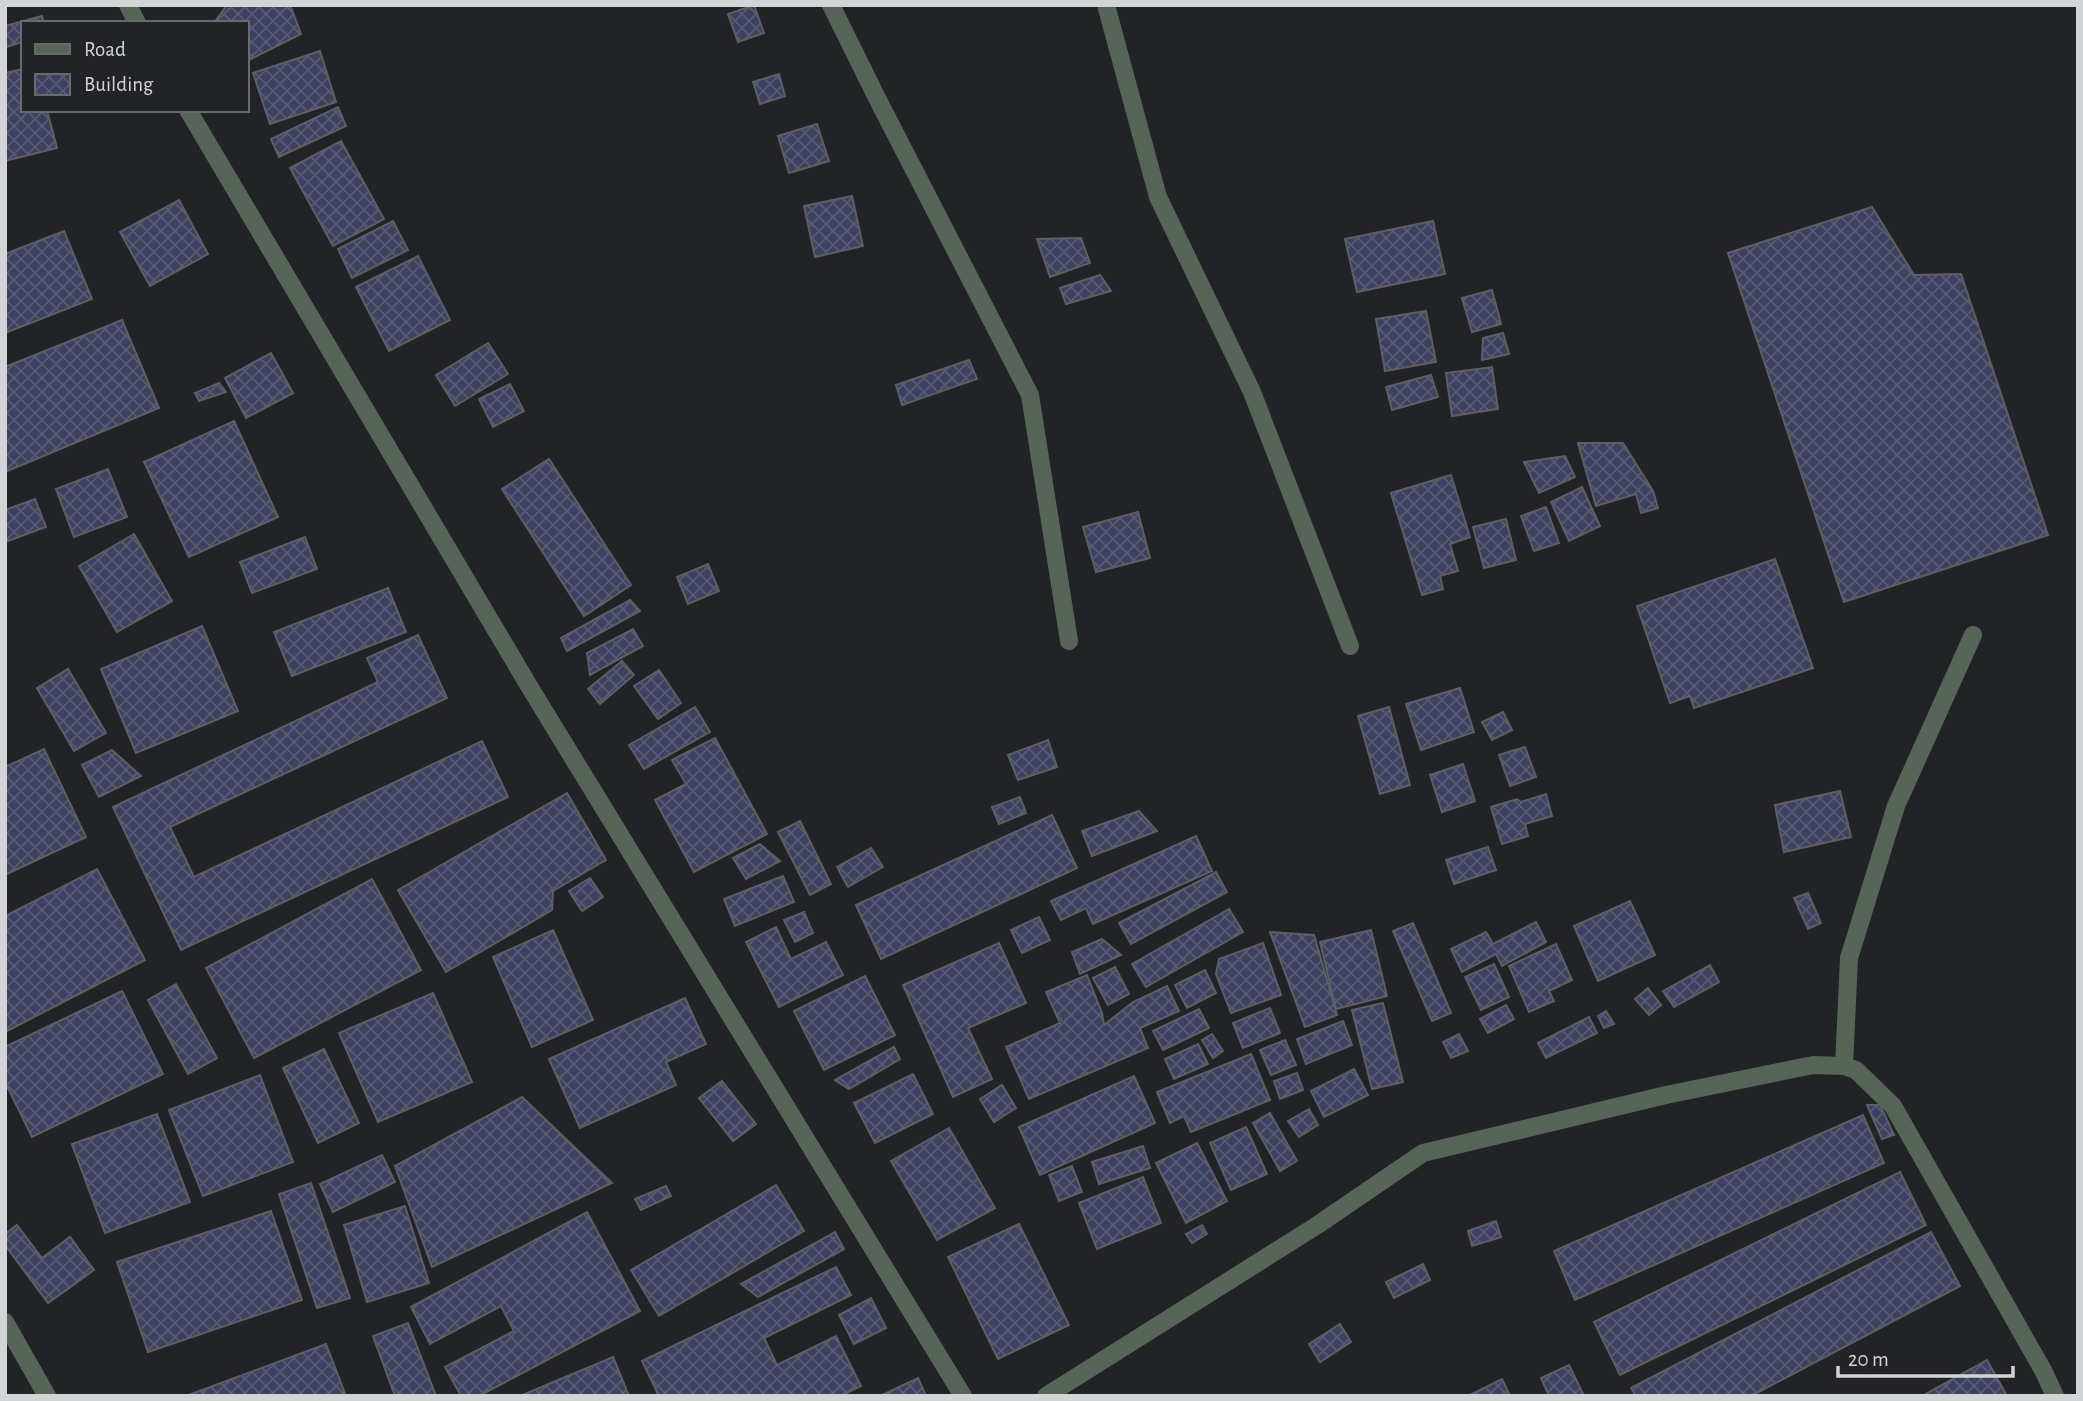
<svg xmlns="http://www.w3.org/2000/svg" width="2083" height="1401" font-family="'Alegreya Sans',sans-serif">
<defs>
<pattern id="building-cross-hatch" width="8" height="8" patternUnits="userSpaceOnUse" patternTransform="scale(1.75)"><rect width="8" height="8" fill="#3d405f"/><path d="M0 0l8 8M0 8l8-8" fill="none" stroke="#585b75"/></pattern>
</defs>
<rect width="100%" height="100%" fill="#222327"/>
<g fill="url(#building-cross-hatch)" stroke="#5e5f63" stroke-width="2">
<path d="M227,5h63l11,29 -54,27v-38h-33z"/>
<path d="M754,5l10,28 -26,9 -10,-28z"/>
<path d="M42,16l2,7h-21v19l-17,5 -1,-21z"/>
<path d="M320,51l16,51 -66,22 -17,-51z"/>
<path d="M23,69v41h24l10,38 -52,13v-88z"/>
<path d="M779,74l6,22 -25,8 -7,-22z"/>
<path d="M338,107l8,19 -67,31 -8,-18z"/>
<path d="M817,124l12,37 -40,12 -11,-37z"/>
<path d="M341,141l43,78 -51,27 -43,-78z"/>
<path d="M852,196l11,50 -48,11 -11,-51z"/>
<path d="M179,200l29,54 -58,32 -30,-54z"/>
<path d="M1872,207l42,68 47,-1 87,261 -204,67 -116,-349z"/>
<path d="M393,221l15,29 -56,28 -14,-29z"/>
<path d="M1433,221l12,53 -88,18 -12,-53z"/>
<path d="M64,231l28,68 -87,34v-79z"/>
<path d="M1081,238l9,25 -40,14 -13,-38z"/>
<path d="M418,256l32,64 -61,31 -33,-64z"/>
<path d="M1100,275l11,16 -45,13 -6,-16z"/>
<path d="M1492,290l9,34 -29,8 -10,-34z"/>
<path d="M1426,311l10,51 -51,9 -9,-52z"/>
<path d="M122,320l37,88 -154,64v-105z"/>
<path d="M1503,333l6,21 -27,6 1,-22z"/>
<path d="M488,343l20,31 -53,32 -19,-31z"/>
<path d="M271,353l22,40 -47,25 -21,-40z"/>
<path d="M969,360l8,19 -75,26 -6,-20z"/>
<path d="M1492,367l6,42 -46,7 -6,-43z"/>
<path d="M1431,375l7,22 -46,13 -6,-23z"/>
<path d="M219,383l7,9 -27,9 -4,-8z"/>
<path d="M510,384l14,27 -31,16 -14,-28z"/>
<path d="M234,421l44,96 -89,40 -45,-95z"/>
<path d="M1578,443h45l30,48 5,17 -17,5 -5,-19 -40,12z"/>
<path d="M1565,456l10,21 -36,16 -15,-31z"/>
<path d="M549,459l82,126 -47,31 -82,-127z"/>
<path d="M108,469l19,48 -53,20 -18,-48z"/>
<path d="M1451,475l19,62 -20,7 8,27 -18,5 3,13 -21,6 -31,-102z"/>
<path d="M1582,487l18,39 -31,15 -18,-39z"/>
<path d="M35,499l11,28 -41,15v-32z"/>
<path d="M1546,507l13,36 -25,8 -13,-35z"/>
<path d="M1138,512l12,46 -54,14 -13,-45z"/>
<path d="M1506,519l10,41 -32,8 -11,-41z"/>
<path d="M134,534l38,67 -55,31 -38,-66z"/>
<path d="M305,537l12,32 -65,24 -12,-31z"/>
<path d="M1775,559l38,109 -119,40 -4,-12 -20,7 -33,-97z"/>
<path d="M708,564l11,27 -31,13 -11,-27z"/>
<path d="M388,588l18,44 -114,44 -18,-44z"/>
<path d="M630,600l10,11 -73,40 -6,-13z"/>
<path d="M202,626l36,85 -102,42 -35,-84z"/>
<path d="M633,629l10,17 -53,29 -3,-22z"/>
<path d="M418,635l29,63 -277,129 24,50 288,-136 26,56 -327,153 -68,-143 265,-125 -11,-24z"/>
<path d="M622,661l12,14 -34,29 -12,-15z"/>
<path d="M68,669l38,64 -32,18 -37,-63z"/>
<path d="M659,670l22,33 -23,16 -24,-33z"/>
<path d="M1460,688l14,44 -53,18 -15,-46z"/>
<path d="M695,707l15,25 -66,37 -15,-24z"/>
<path d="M1389,707l21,78 -30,9 -22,-78z"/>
<path d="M1503,712l9,18 -20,10 -10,-18z"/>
<path d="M715,738l52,96 -73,38 -39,-72 31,-16 -14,-24z"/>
<path d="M1048,740l9,27 -39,13 -10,-25z"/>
<path d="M1525,747l11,30 -26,9 -11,-31z"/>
<path d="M44,749l42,88 -81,38v-108z"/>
<path d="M112,750l29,26 -42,21 -17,-32z"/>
<path d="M1463,764l12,37 -33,11 -12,-37z"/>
<path d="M1840,791l11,46 -67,15 -9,-47z"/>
<path d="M567,793l39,67 -53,31 -1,19 -106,62 -48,-82z"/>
<path d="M1546,794l6,22 -27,8 3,12 -26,8 -11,-37 26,-8 4,3z"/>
<path d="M1020,797l6,16 -27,11 -7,-17z"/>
<path d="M1139,811l18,20 -65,25 -10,-25z"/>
<path d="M1052,815l25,53 -196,91 -25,-54z"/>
<path d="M800,821l31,63 -21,11 -32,-63z"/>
<path d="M1196,836l16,35 -119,53 -7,-16 -25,12 -10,-19z"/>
<path d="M760,844l20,17 -34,18 -13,-21z"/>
<path d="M1488,847l8,23 -42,14 -8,-24z"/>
<path d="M871,848l12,19 -35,20 -11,-20z"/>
<path d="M97,869l48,91 -140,72v-116z"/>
<path d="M1216,872l11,20 -96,52 -12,-21z"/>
<path d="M783,876l11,26 -59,24 -11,-27z"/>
<path d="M590,878l13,19 -21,14 -13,-20z"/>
<path d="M372,879l49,91 -167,88 -48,-90z"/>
<path d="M1808,893l13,30 -13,6 -14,-31z"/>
<path d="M1630,901l25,54 -57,26 -24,-55z"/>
<path d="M1229,909l14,23 -97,55 -14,-23z"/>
<path d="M804,912l9,21 -18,9 -11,-22z"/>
<path d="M1039,917l11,23 -28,13 -11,-23z"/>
<path d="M1536,922l10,20 -44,24 -6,-12 -34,18 -11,-23 35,-17 7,12z"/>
<path d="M1413,923l38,90 -19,8 -39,-90z"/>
<path d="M776,927l15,32 35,-17 17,33 -64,32 -33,-65z"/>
<path d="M553,930l40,90 -61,27 -39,-90z"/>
<path d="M1371,930l16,66 -51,13 -16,-67z"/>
<path d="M1270,932l44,3 23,80 -32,12z"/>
<path d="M1102,939l19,16 -41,19 -8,-22z"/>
<path d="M999,943l27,60 -58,25 24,51 -39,18 -50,-112z"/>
<path d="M1263,943l18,52 -50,18 -15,-39 3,-15z"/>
<path d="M1556,944l16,36 -23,11 5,10 -25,11 -20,-46z"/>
<path d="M1494,964l15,33 -28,13 -16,-33z"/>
<path d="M1710,965l9,17 -45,25 -11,-16z"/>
<path d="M1115,967l14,27 -21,11 -15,-27z"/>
<path d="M1205,970l11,23 -29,15 -12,-23z"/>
<path d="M1087,975l15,38 2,12 29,-23 34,-16 12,25 -39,17 8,20 -119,51 -23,-52 54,-24 -14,-31z"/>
<path d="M865,976l30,59 -71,35 -30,-59z"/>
<path d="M176,984l41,74 -29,16 -40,-74z"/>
<path d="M1648,988l13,17 -12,10 -14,-16z"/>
<path d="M122,991l41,83 -131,63 -27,-55v-35z"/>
<path d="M433,993l39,89 -94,40 -39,-89z"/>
<path d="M685,998l21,46 -40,18 10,23 -96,43 -31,-69z"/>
<path d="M1383,1003l20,79 -31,7 -20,-79z"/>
<path d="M1506,1005l8,14 -26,14 -8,-14z"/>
<path d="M1270,1008l10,25 -37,15 -10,-25z"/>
<path d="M1199,1009l10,19 -46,22 -10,-19z"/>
<path d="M1606,1011l8,13 -10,4 -6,-12z"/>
<path d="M1589,1017l8,16 -51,25 -8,-15z"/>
<path d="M1343,1021l9,24 -46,19 -9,-25z"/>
<path d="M1212,1034l11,17 -10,7 -11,-18z"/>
<path d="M1459,1034l9,17 -17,7 -8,-16z"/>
<path d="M1285,1040l11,25 -25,10 -11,-25z"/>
<path d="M1198,1044l10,20 -34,15 -9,-20z"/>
<path d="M894,1047l6,12 -51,30 -14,-9z"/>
<path d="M324,1049l35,74 -41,20 -35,-75z"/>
<path d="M1251,1054l19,46 -79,32 -7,-16 -14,7 -13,-31z"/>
<path d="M1354,1069l14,26 -44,22 -13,-26z"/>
<path d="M1297,1073l6,17 -23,9 -6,-18z"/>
<path d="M913,1074l20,40 -58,29 -21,-40z"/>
<path d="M260,1075l33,87 -90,34 -34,-86z"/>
<path d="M1134,1076l21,47 -115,52 -21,-48z"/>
<path d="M722,1081l34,43 -23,17 -34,-43z"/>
<path d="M1002,1085l14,23 -22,14 -14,-23z"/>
<path d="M522,1097l90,86 -180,84 -37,-101z"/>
<path d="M1867,1105h13l14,30 -12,4z"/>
<path d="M1309,1109l9,16 -19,12 -11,-16z"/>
<path d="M1270,1113l27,48 -17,10 -27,-48z"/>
<path d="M157,1114l33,88 -85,31 -33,-89z"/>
<path d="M1863,1115l21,48 -309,137 -21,-49z"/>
<path d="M1246,1127l21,47 -36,16 -21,-47z"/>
<path d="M949,1128l46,80 -58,32 -46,-79z"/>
<path d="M1197,1143l30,58 -41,22 -30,-60z"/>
<path d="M1143,1146l7,22 -51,16 -7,-22z"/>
<path d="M382,1155l13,27 -62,30 -13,-28z"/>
<path d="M1072,1166l10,26 -23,9 -10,-26z"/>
<path d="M1900,1172l26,53 -306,150 -26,-53z"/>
<path d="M1143,1177l18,46 -64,26 -18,-46z"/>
<path d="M311,1183l39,115 -33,10 -38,-114z"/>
<path d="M776,1185l28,46 -145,85 -28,-46z"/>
<path d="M666,1186l5,10 -30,14 -6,-11z"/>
<path d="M405,1206l24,77 -62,19 -23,-77z"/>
<path d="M271,1211l31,89 -154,52 -31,-90z"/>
<path d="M587,1212l53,99 -161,85h-18l-16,-29 69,-36 -13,-25 -71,38 -19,-37z"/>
<path d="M1496,1221l5,16 -29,9 -4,-15z"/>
<path d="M1019,1224l50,101 -71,34 -50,-102z"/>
<path d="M17,1225l25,33 28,-21 24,33 -46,33 -43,-58v-11z"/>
<path d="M1202,1225l5,9 -15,9 -6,-9z"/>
<path d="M835,1232l9,17 -86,48 -17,-13z"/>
<path d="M1931,1232l29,54 -209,110h-115l-5,-8z"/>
<path d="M1423,1264l7,16 -36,18 -8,-16z"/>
<path d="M836,1267l15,28 -87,43 13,27 59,-29 25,50 -21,10h-181l-17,-35z"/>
<path d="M871,1298l15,30 -32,16 -15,-29z"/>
<path d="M408,1323l28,73h-41l-22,-60z"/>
<path d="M1340,1324l11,18 -31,20 -11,-18z"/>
<path d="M326,1344l20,52h-160z"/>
<path d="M613,1357l16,39h-109z"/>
<path d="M1987,1360l20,36h-85z"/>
<path d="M1569,1365l15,31h-35l-8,-18z"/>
<path d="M918,1378l8,18h-46z"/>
<path d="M1502,1379l8,17h-42z"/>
</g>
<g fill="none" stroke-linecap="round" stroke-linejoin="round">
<g stroke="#576458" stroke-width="18">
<path d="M831,5l47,95 152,295 39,246"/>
<path d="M1106,5l52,192 94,195 98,254"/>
<path d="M1844,1066l5,-108 47,-152 77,-171"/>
<path d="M5,1322l42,74"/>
<path d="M1046,1396l270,-170 107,-73 243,-58 147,-30 31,1 12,4 37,36 151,266 11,24"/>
</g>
<g stroke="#576458" stroke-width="18">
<path d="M128,5l9,18"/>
<path d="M188,110l341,576 434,710"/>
</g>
</g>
<rect width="2083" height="1401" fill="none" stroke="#d3d4d6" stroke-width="14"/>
<rect x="21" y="21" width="228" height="91" fill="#222327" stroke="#696a6d" stroke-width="2"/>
<rect x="35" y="44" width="35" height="10" fill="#576458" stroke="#696a6d" stroke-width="2"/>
<text x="84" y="56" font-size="21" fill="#d3d4d6">Road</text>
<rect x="35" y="74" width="35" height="21" fill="url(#building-cross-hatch)" stroke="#696a6d" stroke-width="2"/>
<text x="84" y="91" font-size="21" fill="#d3d4d6">Building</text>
<path d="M1838 1366v10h175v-10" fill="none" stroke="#d3d4d6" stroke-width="3.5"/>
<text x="1848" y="1366" font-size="21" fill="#d3d4d6" stroke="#222327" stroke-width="5" paint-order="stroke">20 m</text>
</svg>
